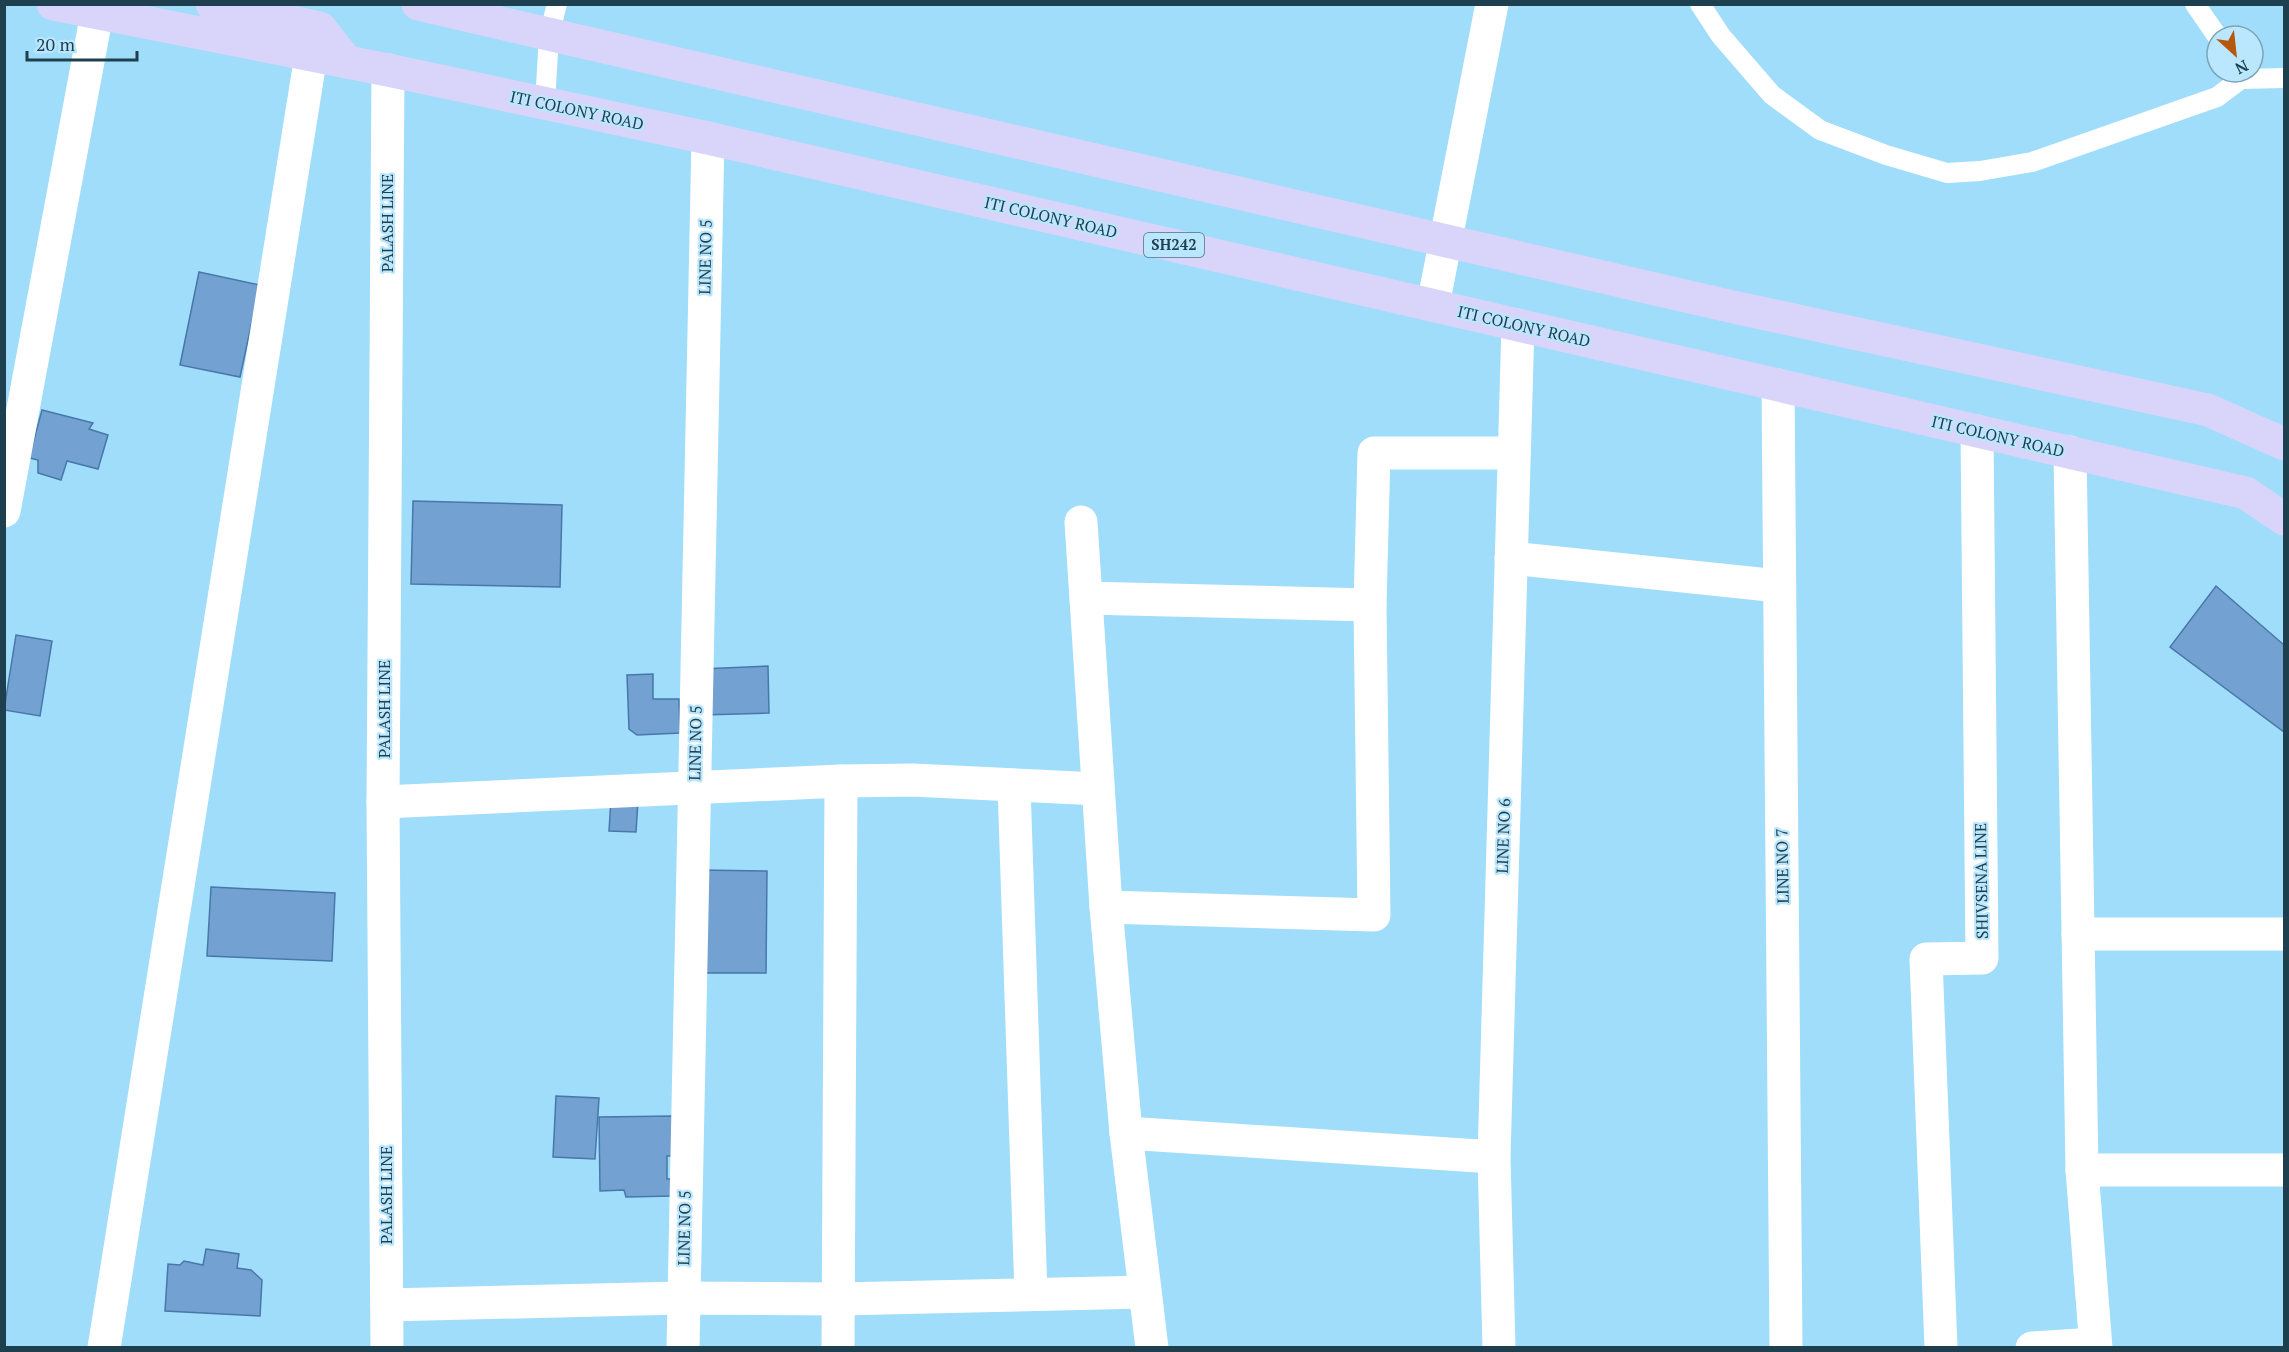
<svg xmlns="http://www.w3.org/2000/svg" width="2289" height="1352" font-family="'PT Serif',serif">
<rect width="100%" height="100%" fill="#9fddfb"/>
<g fill="#73a1d1" stroke="#4778aa" stroke-width="1.5">
<path d="M199,272l61,13 -20,92 -60,-12z"/>
<path d="M42,410l51,13 -4,6 19,6 -10,34 -31,-8 -6,19 -23,-7v-13l-9,-2z"/>
<path d="M413,501l149,4 -2,82 -149,-3z"/>
<path d="M2216,586l68,59v87l-114,-85z"/>
<path d="M16,635l36,6 -12,75 -36,-6z"/>
<path d="M768,666l1,47 -66,2 -2,-46z"/>
<path d="M653,674v25h26l1,34 -43,2 -8,-6 -2,-54z"/>
<path d="M611,799l27,2 -2,31 -27,-1z"/>
<path d="M701,870l66,1 -1,102h-66z"/>
<path d="M211,887l124,6 -3,68 -125,-5z"/>
<path d="M556,1096l43,2 -4,61 -42,-2z"/>
<path d="M673,1116v40h-6v23h6v17l-47,1 -2,-7 -24,1 -1,-74z"/>
<path d="M206,1249l33,5 -2,14 14,2 11,10 -2,36 -95,-5 3,-47 12,1 4,-4 19,4z"/>
</g>
<g fill="none" stroke-linecap="round" stroke-linejoin="round">
<g stroke="#fff" stroke-width="20">
<path d="M1700,4l21,32 51,59 48,35 66,25 61,18 33,-2 52,-9 185,-65 24,-18 43,-1"/>
<path d="M2195,4l22,32"/>
<path d="M545,103l4,-68 8,-31"/>
</g>
<g stroke="#fff" stroke-width="33">
<path d="M1433,305l59,-301"/>
<path d="M1778,385l8,963"/>
<path d="M2070,452l12,718 14,178"/>
<path d="M4,511l93,-498"/>
<path d="M1081,522l25,385 20,226 26,215"/>
<path d="M1511,558l268,28"/>
<path d="M1086,598l284,7"/>
<path d="M1014,786l17,508"/>
<path d="M383,802l458,-21 72,-1 185,9"/>
<path d="M1106,907l268,8 -4,-310 4,-152h140"/>
<path d="M2078,934h206"/>
<path d="M1126,1133l368,24"/>
<path d="M2082,1170h202"/>
<path d="M387,1305l295,-7 157,1 306,-7"/>
<path d="M104,1348l207,-1293"/>
<path d="M387,1348l-4,-546 5,-732"/>
<path d="M683,1348l25,-1210"/>
<path d="M838,1348l3,-567"/>
<path d="M1499,1348l-5,-191 24,-832"/>
<path d="M1941,1348l-15,-389 56,-1 -5,-527"/>
<path d="M2032,1348l63,-4"/>
</g>
<g stroke="#d9d4f9" stroke-width="33">
<path d="M53,4l335,66 320,68 1538,355 38,26"/>
<path d="M212,4l108,24 27,34"/>
<path d="M418,4l1302,300 488,106 76,34"/>
</g>
</g>
<g text-anchor="middle" stroke-width="4.5" stroke-linejoin="round" paint-order="stroke">
<rect fill="#bae7fe" stroke="#4d7183" stroke-width="1.5" x="1144" y="233" width="60" height="24" rx="4.5"/>
<g font-size="15" font-weight="bold" fill="#1e3f4e">
<text x="1174" y="250">SH242</text>
</g>
<g font-size="16" fill="#1e3f4e" stroke="#bae7fe">
<text transform="translate(577 110) rotate(12)" y="6">ITI COLONY ROAD</text>
<text transform="translate(1051 217) rotate(13)" y="6">ITI COLONY ROAD</text>
<text transform="translate(387 223) rotate(-90)" y="6">PALASH LINE</text>
<text transform="translate(705 257) rotate(-89)" y="6">LINE NO 5</text>
<text transform="translate(1524 326) rotate(13)" y="6">ITI COLONY ROAD</text>
<text transform="translate(1998 436) rotate(13)" y="6">ITI COLONY ROAD</text>
<text transform="translate(384 709) rotate(-90)" y="6">PALASH LINE</text>
<text transform="translate(695 743) rotate(-89)" y="6">LINE NO 5</text>
<text transform="translate(1503 836) rotate(-88)" y="6">LINE NO 6</text>
<text transform="translate(1782 866) rotate(-91)" y="6">LINE NO 7</text>
<text transform="translate(1981 881) rotate(-91)" y="6">SHIVSENA LINE</text>
<text transform="translate(386 1195) rotate(-90)" y="6">PALASH LINE</text>
<text transform="translate(684 1228) rotate(-89)" y="6">LINE NO 5</text>
</g>
</g>
<rect width="2289" height="1352" fill="none" stroke="#1e3f4e" stroke-width="12"/>
<g transform="translate(2235 54) rotate(153)"><circle r="28" fill="#bae7fe" stroke="#7ca4b8" stroke-width="1.5"/>
<path d="M0-4.5L10 22L0 15L-10 22Z" fill="#b6570e"/>
<text y="-9" font-size="16" font-weight="bold" text-anchor="middle" fill="#1e3f4e">N</text>
</g>
<path d="M27 51v9h110v-9" fill="none" stroke="#1e3f4e" stroke-width="3"/>
<text x="36" y="51" font-size="18" fill="#1e3f4e" stroke="#bae7fe" stroke-width="4.5" paint-order="stroke">20 m</text>
</svg>
